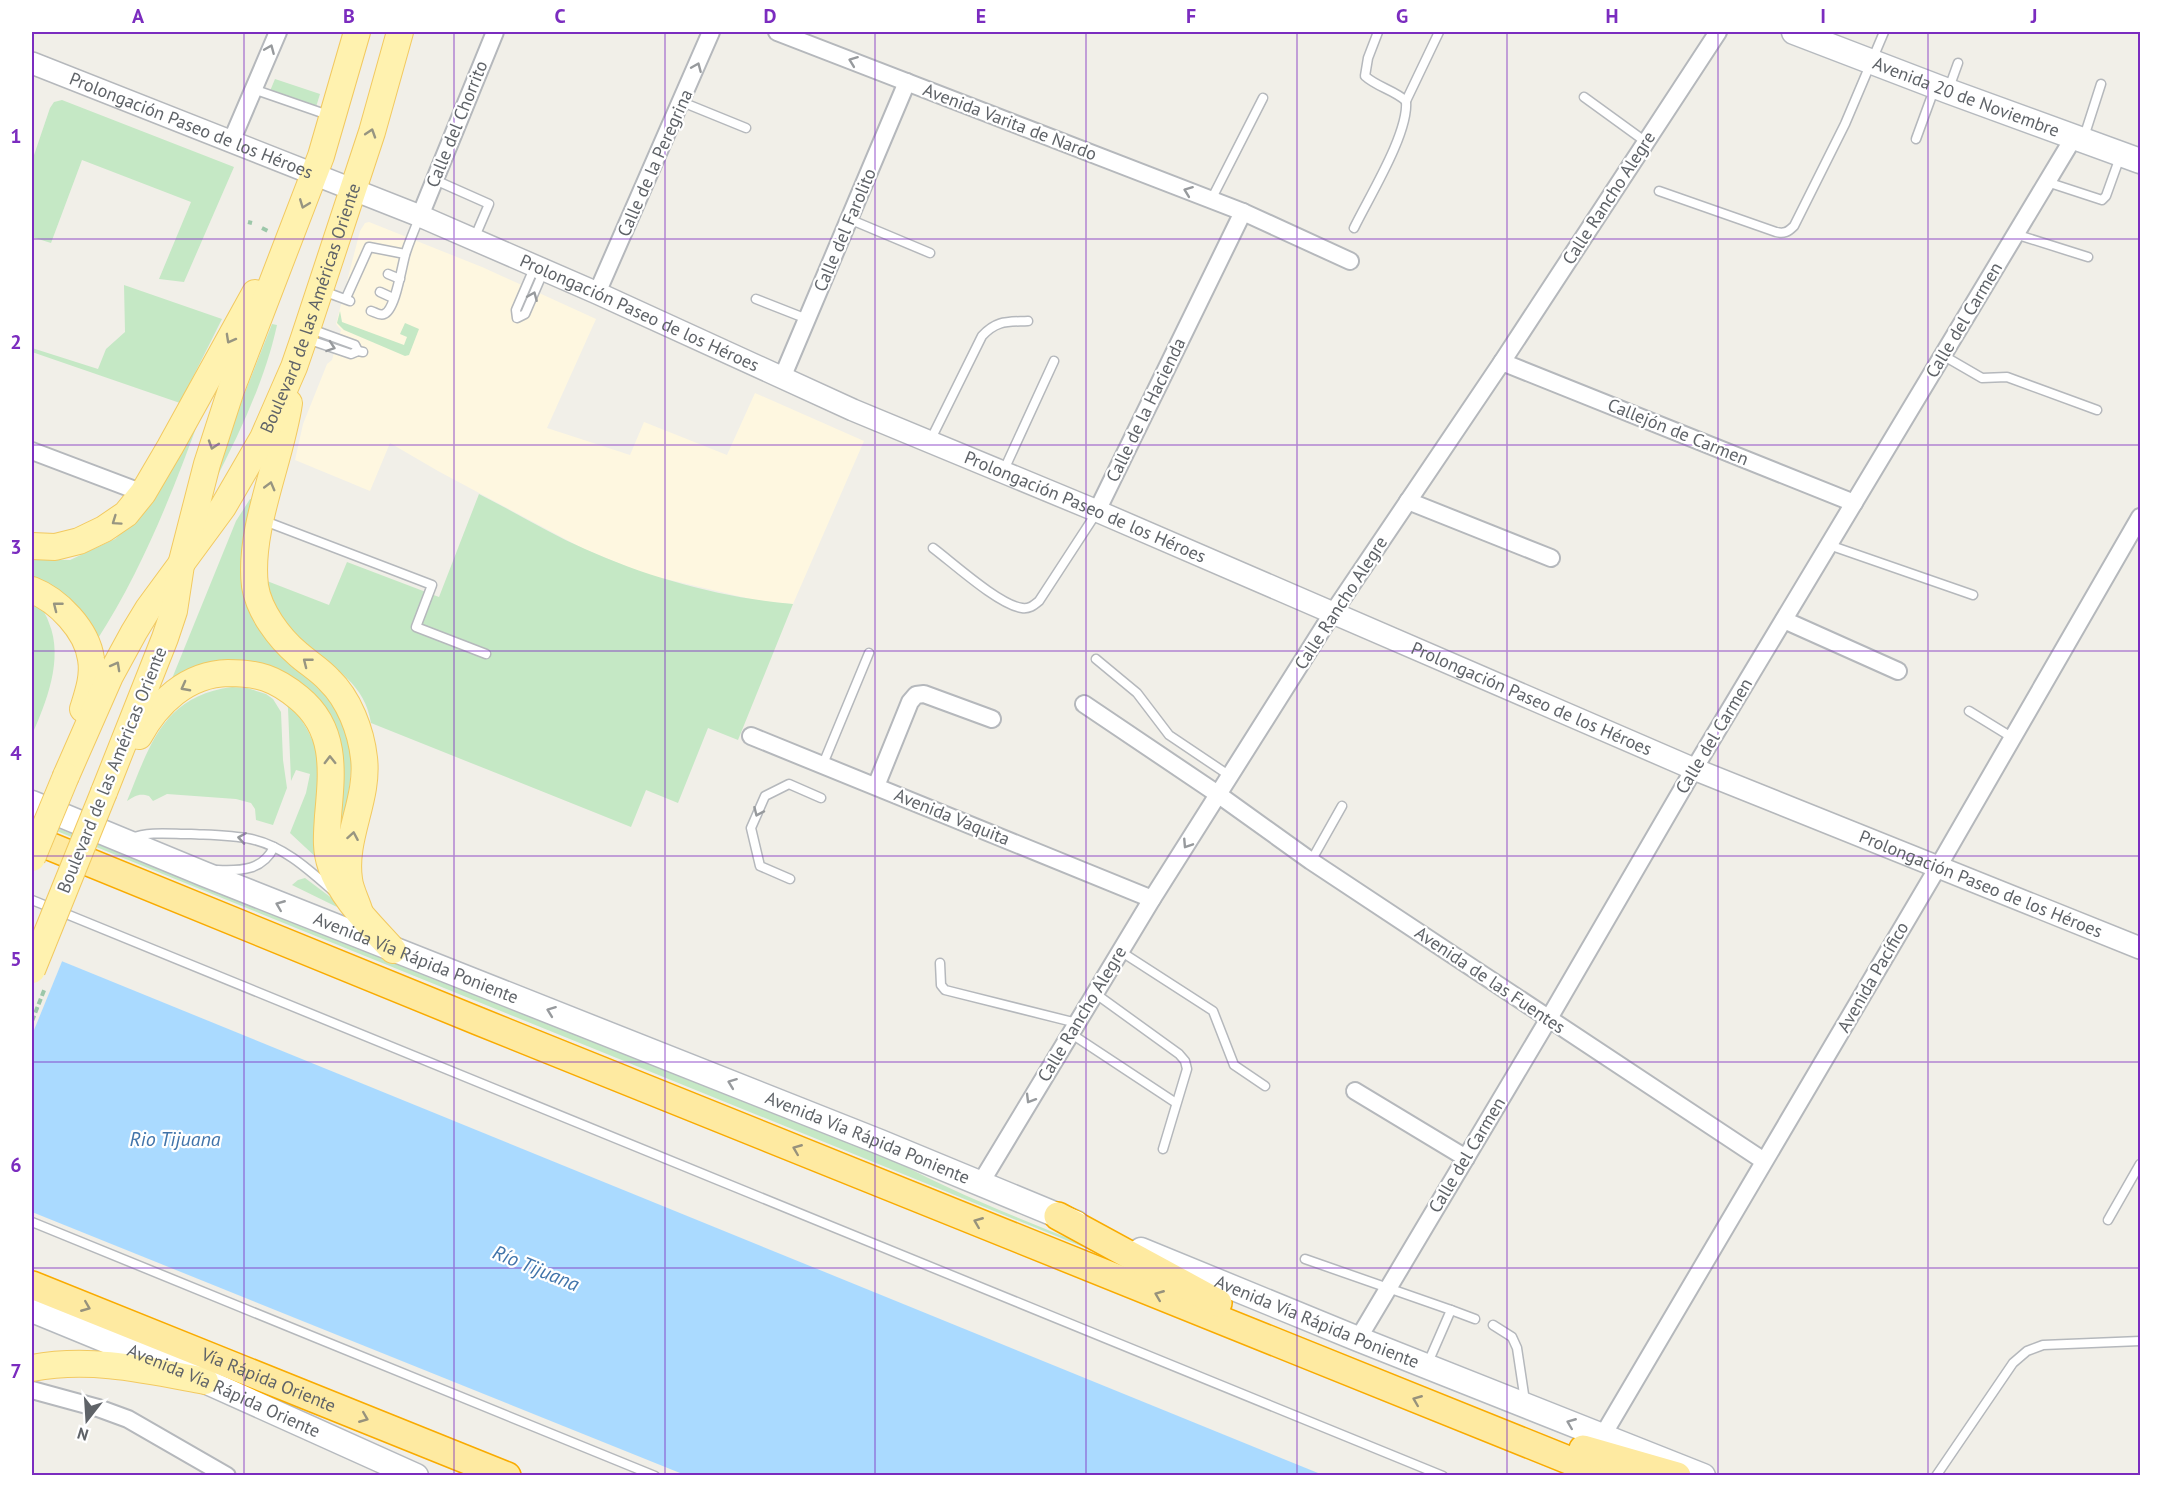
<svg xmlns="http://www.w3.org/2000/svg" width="2172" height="1507" font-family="'PT Sans',sans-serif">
<rect width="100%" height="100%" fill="#f1efe8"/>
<path fill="#fef7e0" d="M369,222l113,45 114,52 -49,109 83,27 14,-33 83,33 28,-62 109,48 -71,163 -34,-3 -114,-27 -61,-25 -146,-78 -48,-28 -20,48 -75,-31 8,-36 24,-60 5,-4 9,-30 -5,-6 24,-93 5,-8z"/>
<g fill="#c5e8c5">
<path d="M275,79l45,15 -4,13 -46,-16z"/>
<path d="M62,100l172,67 -50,115 -25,-3 32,-77 -109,-42 -31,83 -19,-6v-76l18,-53 4,-6z"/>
<path d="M124,285l98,34 -42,84 -148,-51v-4l66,21 8,-20 19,-17z"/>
<path d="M340,311l2,11 62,23 3,-8 -7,-3 5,-11 14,6 -10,26 -4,1 -61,-26 -7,-7z"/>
<path d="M272,324l5,1c-12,55 -37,107 -62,156l12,-43z"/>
<path d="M200,417c-28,77 -58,153 -103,223 -13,-37 -33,-44 -65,-62v-19l38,1 45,-21 22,-21z"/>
<path d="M479,494c36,18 70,39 106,55 64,29 138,49 208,55l-55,136 -30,-12 -30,75 -32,-13 -15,37 -260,-104c-6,-39 -35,-53 -63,-76 -19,-17 -35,-41 -41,-66l62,24 18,-43 92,35z"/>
<path d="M250,499h6c-9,28 -18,56 -14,85 3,21 18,34 31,49 29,33 66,64 76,107 7,31 -5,75 -11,105l1,-44 -42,-120h-126l65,-160z"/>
<path d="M32,600l6,2c4,7 9,14 11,21 15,36 -3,80 -17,112z"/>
<path d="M232,687l15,1 19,6 7,5 8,13 2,48 4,28 -14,37 -17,-5 -1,-11 -4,-6 -15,-4 -69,-5 -14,7 -4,-5c-10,-3 -14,0 -22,5 23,-56 36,-105 105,-114z"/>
<path d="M285,700c15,13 28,38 34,57l1,104 -30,-28 16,-40 4,-19 -14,-4 -5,11 -3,-73z"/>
<path d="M32,818l389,156 456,177c79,45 165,76 250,111l-2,2 -1093,-443z"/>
<path d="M305,878l28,21 4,8 -45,-22 6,-5z"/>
</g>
<path fill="#aadaff" d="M32,949l1291,526h-638l-653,-263z"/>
<path fill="#f1efe8" d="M32,946l31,13 -31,76z"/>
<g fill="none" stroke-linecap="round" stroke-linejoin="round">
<g stroke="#b5b8bc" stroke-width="11">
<g id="service">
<path d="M1378,32l-10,26 -3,18c12,11 29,14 41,25"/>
<path d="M1949,88l9,-25"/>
<path d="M253,89l78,27"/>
<path d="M1584,97l62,45"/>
<path d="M682,102l64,26"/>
<path d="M1916,139l19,-52"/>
<path d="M2083,140l18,-56"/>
<path d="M435,180l54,24 -15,35"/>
<path d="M2047,182l55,18 4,-4 14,-39"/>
<path d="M1659,191l117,41c8,2 12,0 18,-6l51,-102 39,-92"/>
<path d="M1211,200l52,-102"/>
<path d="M849,219l81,34"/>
<path d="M1354,228c15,-31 55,-95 52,-127l33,-69"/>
<path d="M2015,234l73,23"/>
<path d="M535,266l-19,44 1,8 8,-4 19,-44"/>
<path d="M388,274l12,5"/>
<path d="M323,291l27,10"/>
<path d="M380,292l13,6"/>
<path d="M346,298l23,-51 36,7"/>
<path d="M756,299l51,20"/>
<path d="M371,311c4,1 9,5 13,3 12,-4 18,-51 22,-62 4,-12 9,-24 14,-36"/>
<path d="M311,329l44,16 3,6"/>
<path d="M307,339l44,15 7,-3 5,1"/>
<path d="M1944,356l38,22 25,-1 90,33"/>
<path d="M930,441l52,-105c15,-16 25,-14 46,-15"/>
<path d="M1003,472l51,-111"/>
<path d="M262,520l170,65 -16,42 70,27"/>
<path d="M1829,545l144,50"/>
<path d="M933,548c20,15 66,57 89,60 7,1 11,-2 17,-7l58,-89"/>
<path d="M1096,659l41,34 32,42 61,41"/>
<path d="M1969,711l44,27"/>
<path d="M823,764l46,-111"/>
<path d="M131,838c19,-7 39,-4 60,-4 19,1 40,1 60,5 32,7 57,30 81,51"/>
<path d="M1311,861l31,-55"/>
<path d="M218,870c24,1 45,0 56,-23"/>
<path d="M790,879l-30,-13 -9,-38 14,-32 24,-12 32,14"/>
<path d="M32,900l1411,576"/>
<path d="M1120,951l93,60 21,54 31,21"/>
<path d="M940,963l1,22 4,5 132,33"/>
<path d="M1096,994l83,60 6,7 2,8 -24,80"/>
<path d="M1070,1033l106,70"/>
<path d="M2108,1220l32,-56"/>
<path d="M32,1222l623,254"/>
<path d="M1305,1259l146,51 -24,55"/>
<path d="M1451,1310l24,9"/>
<path d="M1493,1325l19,12 5,11 8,53"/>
<path d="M1936,1476l77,-113 14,-12 16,-6 97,-4"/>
</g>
</g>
<g stroke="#b5b8bc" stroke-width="20">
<g id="minor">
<path d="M777,32l466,180 107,49"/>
<path d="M231,142l47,-110"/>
<path d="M420,216l75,-184"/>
<path d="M597,293l114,-261"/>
<path d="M1502,362l352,141"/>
<path d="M782,378l125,-296"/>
<path d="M32,451l111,42"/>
<path d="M1408,501l143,57"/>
<path d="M1097,511l146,-299"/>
<path d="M1784,620l114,51"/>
<path d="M1084,704l135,91 92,66 453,300"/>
<path d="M751,736l401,163"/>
<path d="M876,786l34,-84 6,-7 8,-1 68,25"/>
<path d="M1355,1091l111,67"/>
<path d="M980,1184l172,-285 180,-285 170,-252 216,-330"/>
<path d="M1358,1339l190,-319 146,-251 380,-632"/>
<path d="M32,1390l66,18 30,11 99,57"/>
<path d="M1603,1435l335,-568 202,-350"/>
</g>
</g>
<g stroke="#b5b8bc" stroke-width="24">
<g id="tertiary">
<path id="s1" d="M32,63l388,153 177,77 256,117 244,101 597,258 446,179"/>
</g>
</g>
<g stroke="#b6babf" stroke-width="27">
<g id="secondary">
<path id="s2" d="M1794,32l154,59 192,70"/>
<path id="s3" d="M32,803l172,71 676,268 196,81"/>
<path id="s4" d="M1141,1250l217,89 345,137"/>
<path id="s5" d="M32,1310l173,71 211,95"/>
</g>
</g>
<g stroke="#f2c960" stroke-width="28">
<g id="primary">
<path d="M289,403c-8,57 -41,126 -34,183 4,25 24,52 43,68 10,9 22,16 31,26 20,19 32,51 35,78 5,41 -21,80 -15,121 1,11 8,23 11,34"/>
<path d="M32,546l23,1 24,-6 25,-12 22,-15 17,-21 27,-46 85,-154"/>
<path d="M32,590c26,10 55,40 59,69 3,17 -3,34 -8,50"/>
<path d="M139,736c18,-33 48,-62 89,-63 30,0 47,5 71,25 38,31 33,74 29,118 -1,17 -3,33 3,50 11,33 39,58 62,84"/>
<path id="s6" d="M66,776l44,-100 24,-44 14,-23 75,-102 40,-69 31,-71 10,-29 68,-206 28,-100"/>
<path d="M104,792l61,-154 9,-27 7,-46 26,-101 24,-74 90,-234 36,-124"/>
<path d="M32,1368c60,-11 114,2 173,13"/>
</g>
</g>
<g stroke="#f9ab00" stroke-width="30">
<g id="trunk">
<path d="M32,839l446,182 1130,455"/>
<path d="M1058,1216l160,87"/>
<path id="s7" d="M32,1285l475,191"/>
<path d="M1583,1449l94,27"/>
</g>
</g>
<g stroke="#9cc7a9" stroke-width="4" stroke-dasharray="6 3" stroke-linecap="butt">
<path d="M248,222l4,1"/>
<path d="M262,228l6,3"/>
</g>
<use href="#service" stroke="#fff" stroke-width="8"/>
<use href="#minor" stroke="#fff" stroke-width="16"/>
<use href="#tertiary" stroke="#fff" stroke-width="21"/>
<use href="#secondary" stroke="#fff" stroke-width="24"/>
<use href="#primary" stroke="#fff2af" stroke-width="26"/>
<use href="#trunk" stroke="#feeaa1" stroke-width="27"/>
<g stroke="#f2c960" stroke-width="28" stroke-linecap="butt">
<g id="primary-bridge">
<path d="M32,858l34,-82"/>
<path d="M32,970l72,-178"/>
</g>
</g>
<path stroke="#9cc7a9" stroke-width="4" stroke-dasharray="6 3" stroke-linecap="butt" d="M32,1021l13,-33"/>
<use href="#primary-bridge" stroke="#fff2af" stroke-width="26"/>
</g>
<defs><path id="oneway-chevron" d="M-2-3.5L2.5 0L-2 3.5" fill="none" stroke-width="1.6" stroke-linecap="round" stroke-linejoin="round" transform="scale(1.5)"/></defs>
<g stroke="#979a9d">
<use href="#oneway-chevron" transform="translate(270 49) rotate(-67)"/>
<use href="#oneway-chevron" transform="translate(853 61) rotate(-159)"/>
<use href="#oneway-chevron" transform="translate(697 67) rotate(-67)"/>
<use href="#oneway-chevron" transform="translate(1188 191) rotate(-159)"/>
<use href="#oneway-chevron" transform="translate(533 296) rotate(-67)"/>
<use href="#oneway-chevron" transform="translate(331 347) rotate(19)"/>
<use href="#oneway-chevron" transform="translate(758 812) rotate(114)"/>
<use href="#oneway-chevron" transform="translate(242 838) rotate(-171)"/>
<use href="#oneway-chevron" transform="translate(1187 844) rotate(123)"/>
<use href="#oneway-chevron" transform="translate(280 905) rotate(-158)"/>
<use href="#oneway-chevron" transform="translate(551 1011) rotate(-159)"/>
<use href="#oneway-chevron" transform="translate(732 1083) rotate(-159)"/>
<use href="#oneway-chevron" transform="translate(1030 1099) rotate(121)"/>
<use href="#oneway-chevron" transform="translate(1571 1423) rotate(-158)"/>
</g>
<g stroke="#979581">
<use href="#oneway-chevron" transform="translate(371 133) rotate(-72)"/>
<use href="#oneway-chevron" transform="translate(304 204) rotate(111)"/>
<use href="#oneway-chevron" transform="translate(230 339) rotate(119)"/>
<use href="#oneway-chevron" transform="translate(213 445) rotate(108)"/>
<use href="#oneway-chevron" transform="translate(270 486) rotate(-75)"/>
<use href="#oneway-chevron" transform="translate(116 521) rotate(145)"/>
<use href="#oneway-chevron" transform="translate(57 606) rotate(-142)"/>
<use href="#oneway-chevron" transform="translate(307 662) rotate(-142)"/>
<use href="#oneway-chevron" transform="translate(116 666) rotate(-61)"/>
<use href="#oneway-chevron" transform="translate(185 687) rotate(152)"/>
<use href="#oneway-chevron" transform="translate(330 760) rotate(-91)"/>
<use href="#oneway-chevron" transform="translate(353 836) rotate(-80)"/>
</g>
<g stroke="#97927c">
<use href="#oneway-chevron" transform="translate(797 1149) rotate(-158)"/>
<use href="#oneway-chevron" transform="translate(978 1222) rotate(-158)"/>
<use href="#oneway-chevron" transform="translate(1159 1295) rotate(-158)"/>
<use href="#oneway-chevron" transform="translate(86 1307) rotate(22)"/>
<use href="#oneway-chevron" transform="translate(1417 1400) rotate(-158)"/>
<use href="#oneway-chevron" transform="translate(364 1418) rotate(22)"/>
</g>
<path fill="none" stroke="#7b2cbf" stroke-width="1.5" stroke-opacity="0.55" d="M244,32v1444M454,32v1444M665,32v1444M875,32v1444M1086,32v1444M1297,32v1444M1507,32v1444M1718,32v1444M1928,32v1444M32,239h2108M32,445h2108M32,651h2108M32,856h2108M32,1062h2108M32,1268h2108"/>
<g text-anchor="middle" stroke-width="4.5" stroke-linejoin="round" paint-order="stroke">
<g font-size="18" fill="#5f6368" stroke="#fff">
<text dy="6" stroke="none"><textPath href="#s2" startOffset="184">Avenida 20 de Noviembre</textPath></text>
<text transform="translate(1010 122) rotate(21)" y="6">Avenida Varita de Nardo</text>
<text transform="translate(457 124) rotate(-68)" y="6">Calle del Chorrito</text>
<text dy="6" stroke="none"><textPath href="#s1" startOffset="171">Prolongación Paseo de los Héroes</textPath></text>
<text transform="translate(655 163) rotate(-66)" y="6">Calle de la Peregrina</text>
<text transform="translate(1609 198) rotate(-57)" y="6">Calle Rancho Alegre</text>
<text transform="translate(845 230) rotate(-67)" y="6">Calle del Farolito</text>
<text dy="6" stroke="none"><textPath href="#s6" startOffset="531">Boulevard de las Américas Oriente</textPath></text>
<text dy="6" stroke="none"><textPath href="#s1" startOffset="657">Prolongación Paseo de los Héroes</textPath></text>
<text transform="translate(1964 320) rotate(-59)" y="6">Calle del Carmen</text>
<text transform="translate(1146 410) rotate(-64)" y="6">Calle de la Hacienda</text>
<text transform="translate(1678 432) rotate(22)" y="6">Callejón de Carmen</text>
<text dy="6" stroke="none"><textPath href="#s1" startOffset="1143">Prolongación Paseo de los Héroes</textPath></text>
<text transform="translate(1341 603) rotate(-57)" y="6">Calle Rancho Alegre</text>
<text dy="6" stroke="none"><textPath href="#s1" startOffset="1629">Prolongación Paseo de los Héroes</textPath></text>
<text transform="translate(1714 736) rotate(-59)" y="6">Calle del Carmen</text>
<text transform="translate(112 770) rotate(-68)" y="6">Boulevard de las Américas Oriente</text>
<text transform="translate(952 817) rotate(22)" y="6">Avenida Vaquita</text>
<text dy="6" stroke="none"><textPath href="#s1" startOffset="2115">Prolongación Paseo de los Héroes</textPath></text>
<text dy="6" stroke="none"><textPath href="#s3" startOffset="414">Avenida Vía Rápida Poniente</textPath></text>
<text transform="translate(1873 977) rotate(-60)" y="6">Avenida Pacífico</text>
<text transform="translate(1490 980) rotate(34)" y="6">Avenida de las Fuentes</text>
<text transform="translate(1082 1014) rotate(-59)" y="6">Calle Rancho Alegre</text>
<text dy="6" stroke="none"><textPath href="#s3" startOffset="900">Avenida Vía Rápida Poniente</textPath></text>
<text transform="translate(1467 1155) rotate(-59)" y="6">Calle del Carmen</text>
<text dy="6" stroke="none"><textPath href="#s4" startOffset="190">Avenida Vía Rápida Poniente</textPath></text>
<text dy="6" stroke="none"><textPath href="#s7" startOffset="255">Vía Rápida Oriente</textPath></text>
<text dy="6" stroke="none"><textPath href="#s5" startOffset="208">Avenida Vía Rápida Oriente</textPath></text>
</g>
<g font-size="20" font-style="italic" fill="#4174aa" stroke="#fff">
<text x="175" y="1146">Rio Tijuana</text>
<text transform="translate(536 1268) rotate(22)" y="7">Río Tijuana</text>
</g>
</g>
<rect width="2172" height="1507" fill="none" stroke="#ffffff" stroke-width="66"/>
<g transform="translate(87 1420) rotate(197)" stroke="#ffffff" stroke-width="4.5" paint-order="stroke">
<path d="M0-4.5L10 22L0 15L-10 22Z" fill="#5f6368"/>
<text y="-9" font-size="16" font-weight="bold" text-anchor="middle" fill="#5f6368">N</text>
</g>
<rect x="33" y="33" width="2106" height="1441" fill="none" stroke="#7b2cbf" stroke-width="2"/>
<g font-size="20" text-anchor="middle" font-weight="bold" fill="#7b2cbf">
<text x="138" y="23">A</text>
<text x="349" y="23">B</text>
<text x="560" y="23">C</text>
<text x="770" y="23">D</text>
<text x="981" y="23">E</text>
<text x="1191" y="23">F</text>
<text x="1402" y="23">G</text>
<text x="1612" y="23">H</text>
<text x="1823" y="23">I</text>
<text x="2034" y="23">J</text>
<text x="16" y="143">1</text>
<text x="16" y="349">2</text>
<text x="16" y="554">3</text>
<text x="16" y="760">4</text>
<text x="16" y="966">5</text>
<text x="16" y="1172">6</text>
<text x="16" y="1378">7</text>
</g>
</svg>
